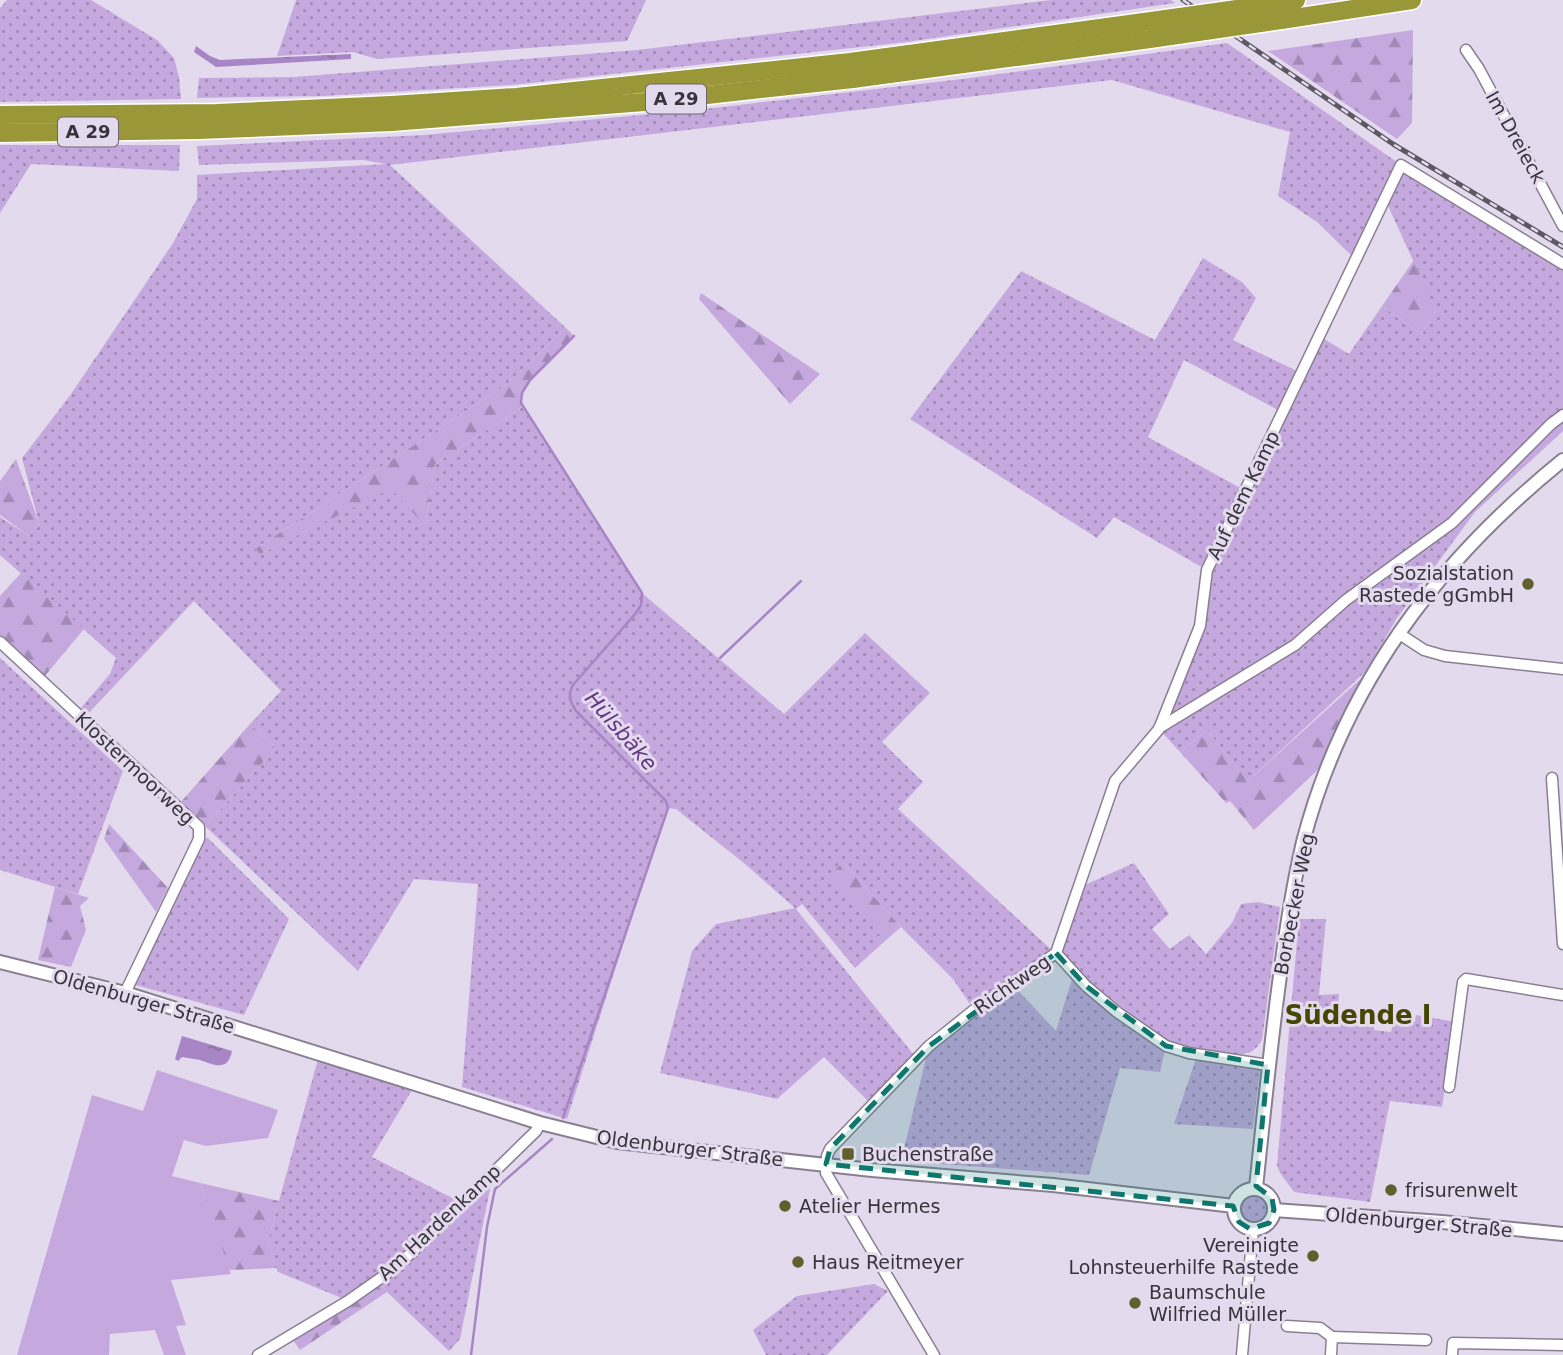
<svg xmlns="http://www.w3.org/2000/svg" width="1563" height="1355" font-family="'DejaVu Sans',sans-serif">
<defs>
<pattern id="grass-dots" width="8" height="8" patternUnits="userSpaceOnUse" patternTransform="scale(1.75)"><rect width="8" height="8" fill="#c5a9de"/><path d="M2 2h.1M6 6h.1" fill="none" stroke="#a18ab5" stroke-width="1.8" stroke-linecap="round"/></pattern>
<pattern id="forest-firs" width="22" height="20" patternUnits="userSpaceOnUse" patternTransform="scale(1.75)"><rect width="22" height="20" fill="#c5a9de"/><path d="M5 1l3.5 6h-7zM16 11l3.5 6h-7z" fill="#a18ab5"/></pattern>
<pattern id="water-ripples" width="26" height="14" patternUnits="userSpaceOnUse" patternTransform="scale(1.75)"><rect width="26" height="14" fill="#a885c5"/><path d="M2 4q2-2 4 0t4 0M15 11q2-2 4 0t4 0" fill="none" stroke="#8a6ea1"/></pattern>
</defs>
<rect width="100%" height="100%" fill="#e4daee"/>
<g fill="url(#grass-dots)" fill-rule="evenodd">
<path d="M7,0h84l66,40 17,18 5,19 2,22 -181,3v-94z"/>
<path d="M296,0h350l-19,41 -250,18 -24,-7 -76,4z"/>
<path d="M1051,0h120l4,3 -268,39 -395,43 -189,11 -126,2 2,-20 95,-1 343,-27z"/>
<path d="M1227,43l174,122 162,95v171l-88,81 -78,106 -32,54 -117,109 -41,-51 -27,22 -21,-23 41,-103 7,-56 -93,-53 -17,21 -187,-119 111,-148 134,69 48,-82 39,24 14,16 -23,42 68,33 -19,39 -98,-52 -36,77 94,52 -29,69 35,-66 73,-155 28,17 33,-48 40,28 14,-23 -51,-112 -30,60 -38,-37 -39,-26 12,-64 -178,-52 -722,85 176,163 -60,57 -251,164 5,5 131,-66 34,37 10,-61 87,-57 120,186 142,121 81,-81 65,60 -48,49 41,40 -25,27 157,144 23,-65 56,-25 35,51 -17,15 18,20 19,-14 17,19 26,-31 9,-19 17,-2 22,5 -18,133 -5,7 -6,5 -12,3 -69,-12 -29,-20 -50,-41 -5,3 34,29 46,32 -6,26 -40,-4 -31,107 -188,-14 28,-115 45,-36 -21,-31 -52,-52 -58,-65 -13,14 55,65 -30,27 -53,-64 -6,5 118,146 -45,47 -45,-45 -47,42 -117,-26 32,-122 24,-27 79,-16 -50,-44 -69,-55 -9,-1 -100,311 -105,-32 16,-203 -64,-5 -56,92 -153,-145 71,-78 -26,-24 31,-33 -87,-90 -109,116 -6,-7 31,-36 6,-16 -116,-103v-38l29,19 10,-13 -17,-65 47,-61 104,-154 24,-44v-24l189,-11 -23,-4 -164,5 -2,-19 227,-11 281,-26 257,-30zM1056,953l18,20 -18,58 -44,-47z"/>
<path d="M0,145h180l-1,26 -148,-7 -31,49z"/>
<path d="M0,658l123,113 -45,123 -78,-24z"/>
<path d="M208,838l81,81 -45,96 -112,-31 70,-145z"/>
<path d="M1299,919h27l-7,76 20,-1 -2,27 37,3v6l17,2 3,-13 21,3 1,-7 40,7 -14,85 -52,-6 -20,101 -76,-10 -14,-19 -3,-8z"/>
<path d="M318,1059l94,31 -40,67 90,46 29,-19 -31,155 -11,12 -62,-59 -11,-15 -32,22 -66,-27 -10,-31z"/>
<path d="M1196,1059l64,11 -7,59 -79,-5z"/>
<circle cx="1254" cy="1210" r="13"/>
<path d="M874,1284l14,7 -61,64h-61l-13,-25 44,-34z"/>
</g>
<g fill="url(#forest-firs)">
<path d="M1413,30l-1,93 -15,16 -129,-88z"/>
<path d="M1414,260l22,51 -14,23 -40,-28z"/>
<path d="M701,293l119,81 -30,30 -91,-105z"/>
<path d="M566,328l8,8 -44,44 -8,13v14l-87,57 -10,62 -34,-37 -131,65 -5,-5 251,-164z"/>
<path d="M16,459l23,64 -10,13 -29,-21v-34z"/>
<path d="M21,573l63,56 -40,48 -44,-42v-39z"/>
<path d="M1366,674l-43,91 -69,65 -24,-29 -4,2 -46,-51 27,-22 41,51z"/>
<path d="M250,724l26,24 -71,78 -26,-22z"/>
<path d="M109,824l59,64 -12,24 -52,-73z"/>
<path d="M843,862l58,65 -16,14 -56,-65z"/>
<path d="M55,887l34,11 -9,8 6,24 -15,37 -33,-7z"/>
<path d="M200,1183l79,18 -11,40 9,27 -48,2z"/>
<path d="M380,1283l7,9 -87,58 -7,-10z"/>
</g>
<path fill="#c5a9de" d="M157,1070l121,40 -10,28 -62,8 -22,-6 -12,36 28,7 31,91 -60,6 15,45 -10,1 10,29h-22l-9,-25 -45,4 -1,21h-92l75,-260 51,16z"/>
<g fill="url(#water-ripples)">
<path d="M196,46l14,10 10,4 131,-6v5l-135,8 -22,-15z"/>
<path d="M182,1036l50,15c-4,21 -18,14 -32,9 -5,-1 -12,-2 -18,-3l-4,4 -3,-2z"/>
</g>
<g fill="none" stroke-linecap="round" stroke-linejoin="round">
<g stroke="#a885c5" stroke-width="2.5">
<path d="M720,658l81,-77"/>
<path d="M563,1118l105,-310 -2,-7 -90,-90c-6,-10 -9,-15 -3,-26l63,-72 5,-8 1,-12 -121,-190 1,-10 8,-13 44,-44"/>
<path d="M471,1355l16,-128 8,-38 57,-50"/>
</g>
<g stroke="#897f92" stroke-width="13">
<g id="minor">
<path d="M1466,50l13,19 84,157"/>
<path d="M1398,633l26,17 21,6 118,13"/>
<path d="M0,642l199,185v12l-74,154"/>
<path d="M1159,728l136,-83 51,-45 106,-77 99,-99 12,-9"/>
<path d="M1552,778l11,166"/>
<path d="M1056,953l30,33 31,26 49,34 23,7 79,12"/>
<path d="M1449,1087l14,-105 3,-3 97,16"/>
<path d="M1287,1326l33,2 12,9 -1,18"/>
<path d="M1332,1337l94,3"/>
<path d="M258,1355l90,-54 37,-26 25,-21 126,-123 4,-8"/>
<path d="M934,1355l-108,-182 1,-17 3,-7 99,-103 45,-36 82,-57 59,-172 44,-52 41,-103 7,-56 194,-405 162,99"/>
<path d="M1242,1355l11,-126"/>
<path d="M1452,1355l1,-12 110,2"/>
</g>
</g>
<g stroke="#897f92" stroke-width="16">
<g id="tertiary">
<path d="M0,962l125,31 415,130 77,19 255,28 181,15 181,21"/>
<path d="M1256,1188c7,-68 14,-137 23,-205 6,-47 13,-94 24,-141 41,-158 135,-281 260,-382"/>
<circle cx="1254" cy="1209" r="20"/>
<path d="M1274,1210l168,12 121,12"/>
</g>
</g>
<g stroke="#fff" stroke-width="21">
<g id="motorway">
<path d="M1279,3l17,-3"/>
<path d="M1281,20l131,-20"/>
<path d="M0,115l217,-2 174,-8 125,-8 334,-35 294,-40"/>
<path d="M0,133l199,-3 193,-8 252,-20 209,-23 297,-40"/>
</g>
</g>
<use href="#minor" stroke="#fff" stroke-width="10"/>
<use href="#tertiary" stroke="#fff" stroke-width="12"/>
<use href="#motorway" stroke="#999738" stroke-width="18"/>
<g stroke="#5d5862" stroke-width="5">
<path id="rail" d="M1183,0l210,144 170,103"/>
</g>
<use href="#rail" stroke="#e4daee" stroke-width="2.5" stroke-dasharray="8" stroke-linecap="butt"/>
<g stroke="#fff" stroke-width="21" stroke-linecap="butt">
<g id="motorway-bridge">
<path d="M1144,22l135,-19"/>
<path d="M1150,39l131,-19"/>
</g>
</g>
<use href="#motorway-bridge" stroke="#999738" stroke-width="18"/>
</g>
<path fill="#0f766e" fill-opacity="0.2" stroke="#0f766e" stroke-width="5" stroke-dasharray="14 9" stroke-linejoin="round" d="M1056,953l30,33 80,60 102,19 -12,121 16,12 2,12 -5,13 -19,6 -11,-7 -6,-16 -407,-42 4,-15 99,-103z"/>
<g fill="#61602d" stroke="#e4daee" stroke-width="2.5">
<circle cx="1528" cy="584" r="7"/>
<rect x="841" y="1147" width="14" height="14" rx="3.5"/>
<circle cx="1391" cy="1190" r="7"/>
<circle cx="785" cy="1206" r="7"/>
<circle cx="1313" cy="1256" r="7"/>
<circle cx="798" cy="1262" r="7"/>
<circle cx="1135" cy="1303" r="7"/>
</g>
<g text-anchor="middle" stroke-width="6" stroke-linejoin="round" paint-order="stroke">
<g fill="#e4daee" stroke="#6c6671" stroke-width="2">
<rect x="646" y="84.5" width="60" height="29" rx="5"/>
<rect x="58" y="117.5" width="60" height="29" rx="5"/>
</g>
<g font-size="18" font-weight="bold" fill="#38343c">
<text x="676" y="105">A 29</text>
<text x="88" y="138">A 29</text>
</g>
<g font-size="19" fill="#38343c" stroke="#e4daee">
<text transform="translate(1516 137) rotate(61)" y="7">Im Dreieck</text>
<text transform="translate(1243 495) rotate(-64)" y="7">Auf dem Kamp</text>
<text transform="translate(135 768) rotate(43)" y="7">Klostermoorweg</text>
<text transform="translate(1294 904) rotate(-79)" y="7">Borbecker Weg</text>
<text transform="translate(1012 984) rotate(-35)" y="7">Richtweg</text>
<text transform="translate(144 1001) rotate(16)" y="7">Oldenburger Straße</text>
<text transform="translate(690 1148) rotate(7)" y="7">Oldenburger Straße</text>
<text transform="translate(439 1222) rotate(-43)" y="7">Am Hardenkamp</text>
<text transform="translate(1419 1222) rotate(5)" y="7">Oldenburger Straße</text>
</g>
<g font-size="19" fill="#38343c" stroke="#e4daee" text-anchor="start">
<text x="1514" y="580" text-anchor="end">Sozialstation<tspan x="1514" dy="22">Rastede gGmbH</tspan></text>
<text x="862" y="1161">Buchenstraße</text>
<text x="1405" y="1197">frisurenwelt</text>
<text x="799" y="1213">Atelier Hermes</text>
<text x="1299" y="1252" text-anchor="end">Vereinigte<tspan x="1299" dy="22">Lohnsteuerhilfe Rastede</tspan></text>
<text x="812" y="1269">Haus Reitmeyer</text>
<text x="1149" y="1299">Baumschule<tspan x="1149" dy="22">Wilfried Müller</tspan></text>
</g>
<g font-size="21" font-style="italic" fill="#623583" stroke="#e4daee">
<text transform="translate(621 731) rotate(49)" y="7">Hülsbäke</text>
</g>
<g font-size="26" font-weight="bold" fill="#464502" stroke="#e4daee">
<text x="1358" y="1024">Südende I</text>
</g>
</g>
</svg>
